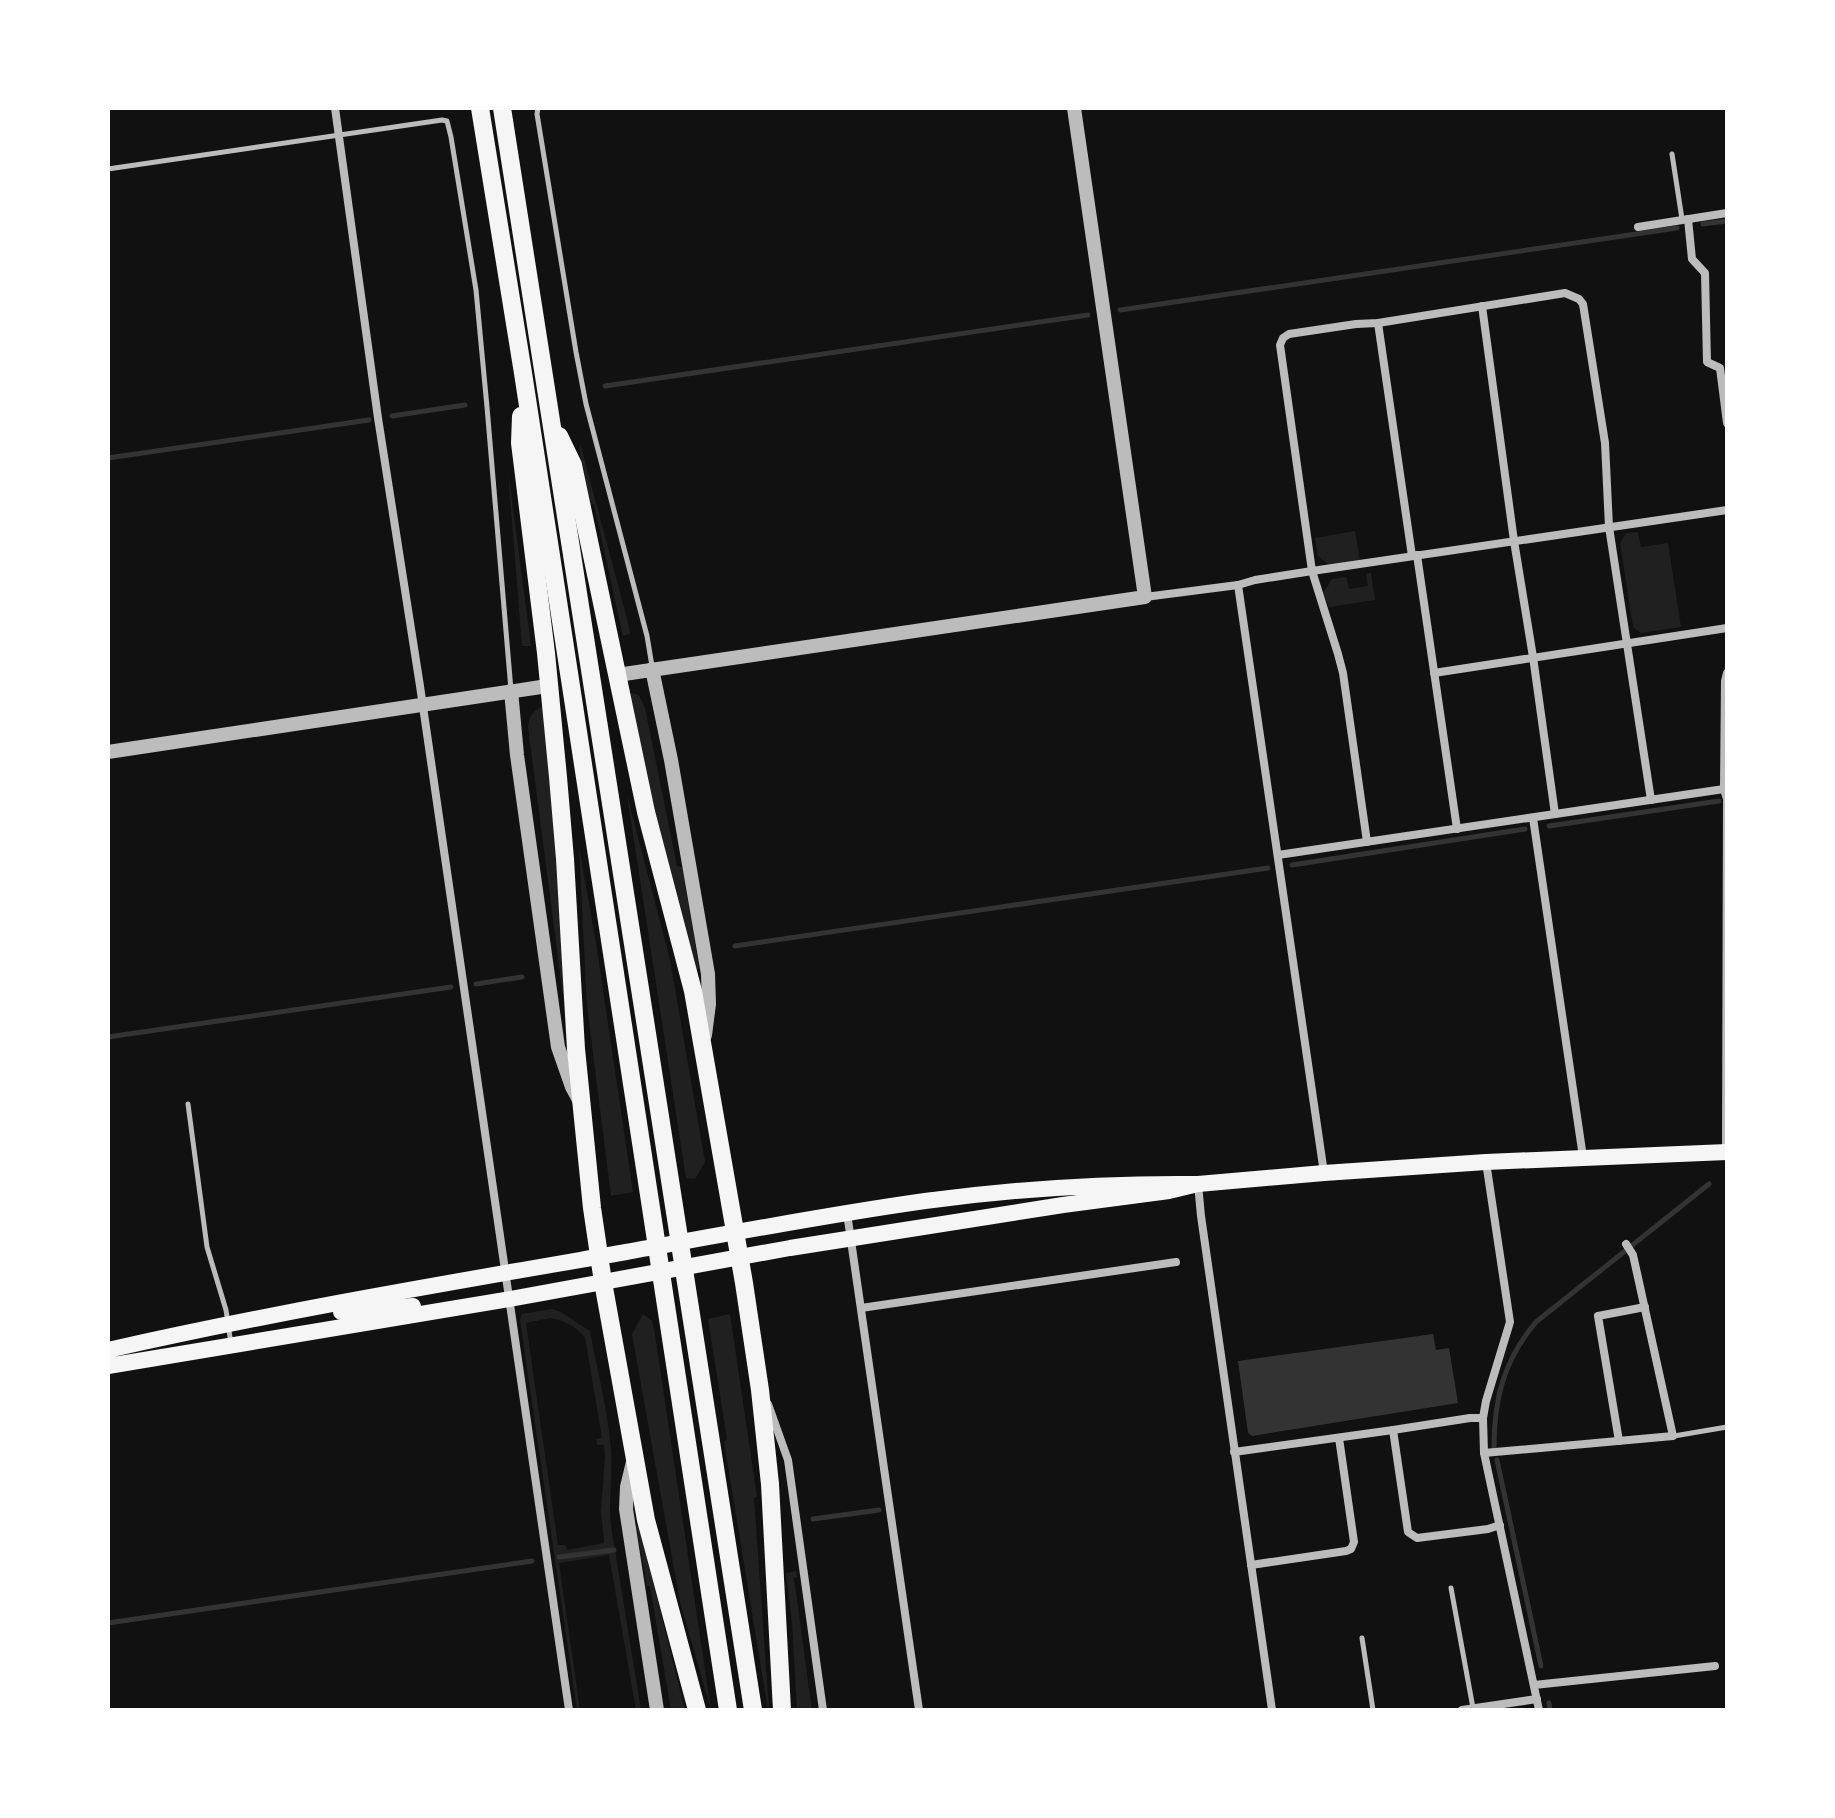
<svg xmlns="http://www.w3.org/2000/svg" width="1835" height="1818" font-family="'Source Serif 4',serif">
<rect width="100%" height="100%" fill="#111"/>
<g fill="#202020" fill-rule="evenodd">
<path d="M580,443l49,183 1,8 -7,2 -29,-132h-3l-11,-51z"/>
<path d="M508,471l23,175h-9z"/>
<path d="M1355,531l5,30 -30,5 -12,-10 -3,-18z"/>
<path d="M1638,532l3,15 27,-4 13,84 -40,6 -8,-6 -13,-84 6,-10z"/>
<path d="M1371,573l4,27 -46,7 -6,-14 9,-14 14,-2 3,12 19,-3 -2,-12z"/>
<path d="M627,692l12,3 6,13 32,158 5,1 17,101 -3,2 -40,-144z"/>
<path d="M543,705l9,104 16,225 -40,-307c1,-12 5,-15 15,-22z"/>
<path d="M627,795l43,165 35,202 -10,17 -9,-1z"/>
<path d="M579,847l17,96 37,249 -22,4 -24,-190z"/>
<path d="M552,1309l7,2 31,20c7,39 18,79 21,119 2,26 -3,50 0,76l30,184h-5l-27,-155 -50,8 21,147h-3l-57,-390 1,-6zM550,1318c14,2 26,9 35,19l17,101 -6,1 1,6h7l1,12 -4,54 3,32 -37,7 -2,-5h-7l-32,-222z"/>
<path d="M643,1314l9,7 3,14 56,375 -31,-108 -48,-268z"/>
<path d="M730,1314l27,183 -3,1 15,212h-1l-44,-268 3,-3 -19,-120z"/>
<path d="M636,1526l3,1 46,183h-14l-21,-124h-3z"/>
<path d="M796,1571l1,6 -3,1 18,132h-15l-5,-87 -6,-50z"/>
</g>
<path fill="#333" d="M1433,1334l3,16 13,-2 9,55 -206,33 -4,-3 -10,-72z"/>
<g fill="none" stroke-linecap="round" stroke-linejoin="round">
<g stroke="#333" stroke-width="5">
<path d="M1703,224l24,-3"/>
<path d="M1120,310l557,-82"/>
<path d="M605,386l483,-71"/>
<path d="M392,416l73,-11"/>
<path d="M108,458l261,-38"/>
<path d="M1549,826l170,-25"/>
<path d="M1292,865l233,-36"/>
<path d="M735,946l533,-78"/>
<path d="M476,984l46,-7"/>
<path d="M108,1037l343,-50"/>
<path d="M1494,1447c0,-49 10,-87 42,-125l173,-138"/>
<path d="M1497,1460l44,206"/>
<path d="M813,1519l66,-9"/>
<path d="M559,1557l55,-7"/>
<path d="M108,1623l424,-62"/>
<path d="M1549,1703l1,7"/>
</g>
<g stroke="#bcbcbc" stroke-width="5">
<path d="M538,108l-1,6 39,238 10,52 61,232 5,30"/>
<path d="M1672,154l10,65"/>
<path d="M108,169l334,-49 5,1 4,16 25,153 11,117 24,283"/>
<path d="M188,1104l19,143 19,63 5,34"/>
<path d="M1674,1436l53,-9"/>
<path d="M1451,1588l22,120"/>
<path d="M1362,1638l11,72"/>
</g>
<g stroke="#bcbcbc" stroke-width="8">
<path d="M335,108l43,310 42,268 149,1024"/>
<path d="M1688,219l4,40 13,14 2,89 13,6 7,55"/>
<path d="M1638,227l89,-14"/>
<path d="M1482,306l32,235 19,116 22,157"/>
<path d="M1378,323l34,233"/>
<path d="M1417,555l40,274"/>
<path d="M1238,585l86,588"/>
<path d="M1145,597l93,-12 17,-5 57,-9 415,-61"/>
<path d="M1434,673l293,-45"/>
<path d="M1533,818l50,339"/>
<path d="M1367,842l-24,-169 -5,-19 -26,-83 -32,-226 3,-7 6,-4 67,-10 22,-1 187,-30 14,6 4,5 22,139 4,84 42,273"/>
<path d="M1278,855l446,-66"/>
<path d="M1726,1152l1,-353 -3,-10 1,-108 2,-8"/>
<path d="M1486,1162l24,160 -24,79 -3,17 1,35 55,257"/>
<path d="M1198,1184l3,32 71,494"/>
<path d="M847,1213l72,497"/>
<path d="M861,1308l315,-46"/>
<path d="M768,1404l20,56 35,250"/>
<path d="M1393,1430l15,102 9,6 71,-9 12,-4"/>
<path d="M1619,1441l-21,-125 47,-9"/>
<path d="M1234,1452l159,-22 77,-12h13"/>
<path d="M1484,1453l189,-17 -40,-181 -7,-11"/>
<path d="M1251,1565l95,-14 5,-2 3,-7 -15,-104"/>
<path d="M1534,1685l181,-19"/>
<path d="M1462,1710l75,-11"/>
</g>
<g stroke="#bcbcbc" stroke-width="14">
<path d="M652,669l19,91 37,214 1,30 -4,31"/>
<path d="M624,674l521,-77 -71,-489"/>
<path d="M511,691l6,64 41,292 14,40 7,13"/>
<path d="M108,752l433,-65"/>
<path d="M634,1458l-7,29 -1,22 31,201"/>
</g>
<g stroke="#f5f5f5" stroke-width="16">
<path d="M1198,1184l126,-11 162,-11 241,-10"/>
<path d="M341,1312l72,-6"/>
<path d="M108,1350c172,-39 345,-68 518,-98 100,-18 199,-37 299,-51 90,-12 182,-18 273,-17l-29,7 -106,14 -273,43 -280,51 -402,67"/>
</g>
<g stroke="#f5f5f5" stroke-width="18">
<path d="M480,108l43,265 205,1337"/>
<path d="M502,108l251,1602"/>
<path d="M521,416l-1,27 26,210 12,124 7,82 11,190 16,159 11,74 43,238 51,190"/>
<path d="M559,436l14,29 73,347 47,179 51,292 16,107 10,94 12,226"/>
</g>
</g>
<rect width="1835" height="1818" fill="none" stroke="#ffffff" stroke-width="220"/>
</svg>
